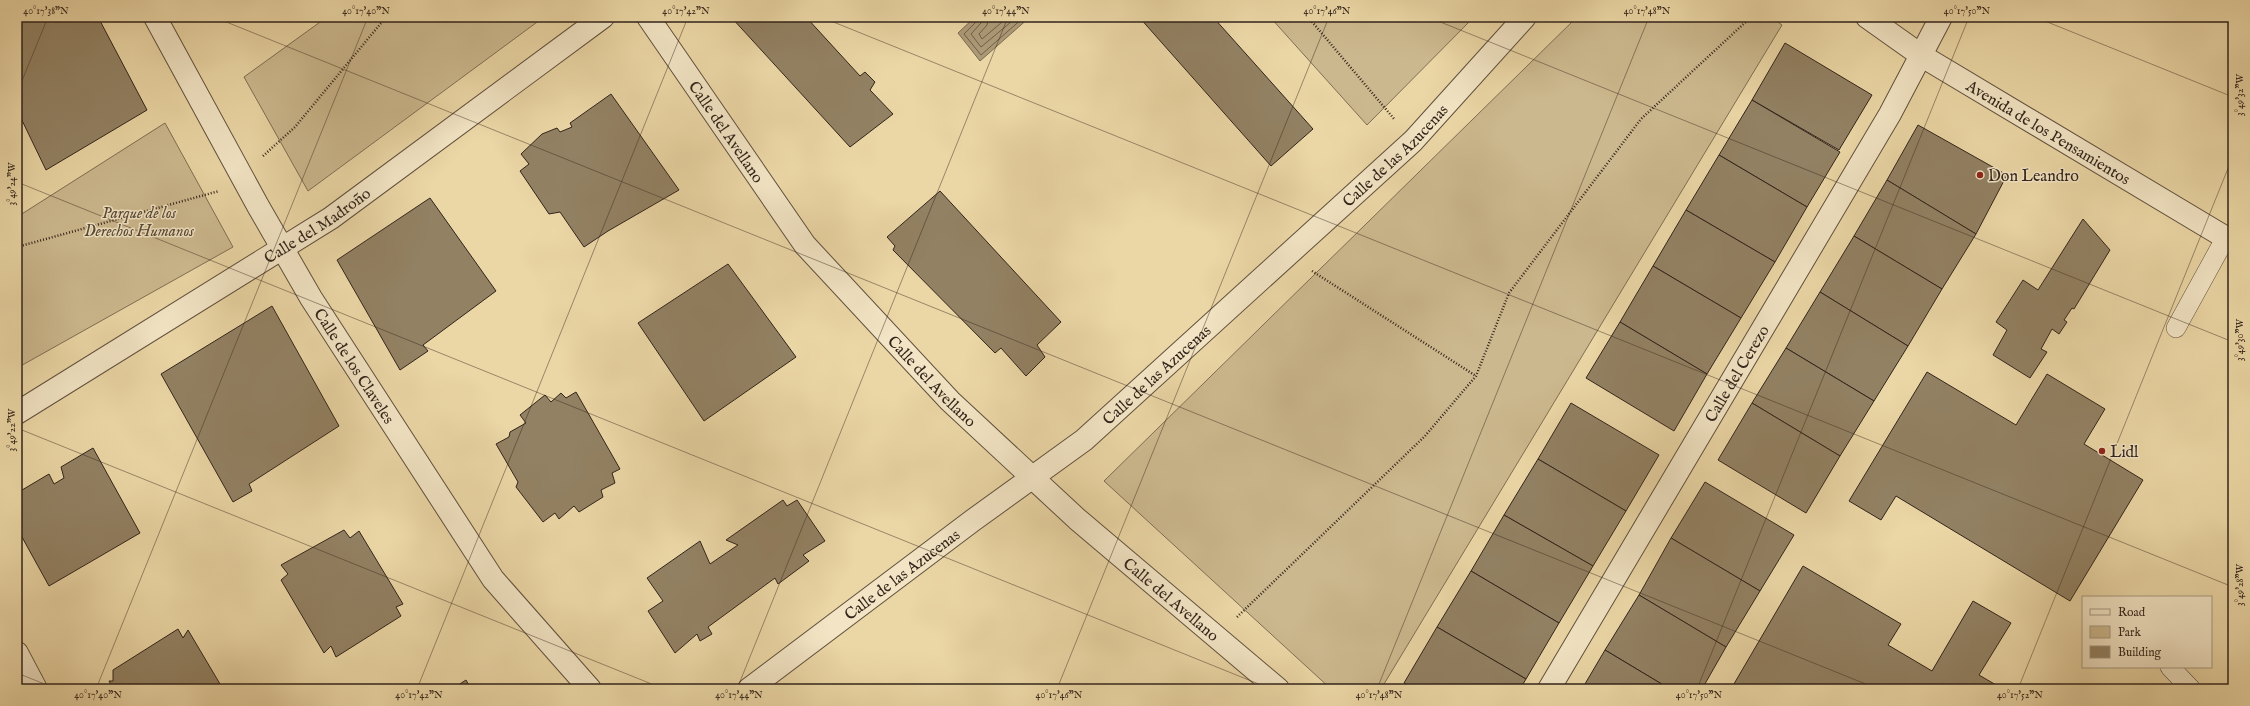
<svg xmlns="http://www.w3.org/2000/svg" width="2250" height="706" font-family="'IM FELL English',serif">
<rect width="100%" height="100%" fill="#ebd6a5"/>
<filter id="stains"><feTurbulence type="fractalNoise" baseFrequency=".005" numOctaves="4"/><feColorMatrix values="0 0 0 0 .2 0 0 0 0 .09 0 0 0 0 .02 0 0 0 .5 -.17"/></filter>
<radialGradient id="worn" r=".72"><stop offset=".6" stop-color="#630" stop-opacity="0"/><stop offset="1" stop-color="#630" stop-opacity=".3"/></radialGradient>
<g fill="#ccb88e" stroke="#7f6e54">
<path d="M327,17h217l-236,174 -64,-114z"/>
<path d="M1270,17h204l-107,108z"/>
<path d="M1577,17h194l11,8 -401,664h-50l-227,-208z"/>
<path d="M165,123l68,124 -216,121v-151z"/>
</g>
<path fill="#ac9976" stroke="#7b6a52" d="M975,17h55l-50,44 -22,-28z"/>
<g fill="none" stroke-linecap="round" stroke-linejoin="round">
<g stroke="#6f5e48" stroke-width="1">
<path d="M978,17l-1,4 -13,13 17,21 43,-38"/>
<path d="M983,17l-2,6 -10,11 10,13 36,-30"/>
<path d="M989,17l-2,8 -8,9 3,5 26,-22"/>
</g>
</g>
<g fill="#928163" stroke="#32241b">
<path d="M17,17h81l49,93 -101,60 -29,-60z"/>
<path d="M731,17h75l54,59 5,-4 10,10 -5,8 23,24 -43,33z"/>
<path d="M1139,17h74l100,112 -42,37z"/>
<path d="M1785,43l87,52 -33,55 -87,-50z"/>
<path d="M611,94l68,96 -71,41 -24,16 -24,-35 -11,2 -29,-43 9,-7 -8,-10 21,-20 15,-6 3,4 12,-5 -2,-4z"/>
<path d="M1752,100l88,52 -33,55 -88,-52z"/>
<path d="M1918,125l89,50 -31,59 -89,-54z"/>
<path d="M1719,155l88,52 -32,55 -89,-52z"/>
<path d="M1887,180l89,54 -34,55 -88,-53z"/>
<path d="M940,191l121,131 -24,23 8,12 -19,19 -25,-28 -6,5 -102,-103 2,-4 -8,-9z"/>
<path d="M430,198l66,93 -73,54 5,6 -28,19 -63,-110z"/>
<path d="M1686,210l89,52 -34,56 -88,-52z"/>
<path d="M2083,219l27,31 -36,59 -2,-1 -8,12 3,2 -8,12 -7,-5 -11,20 6,3 -17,26 -37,-23 14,-25 -11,-8 27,-42 15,10z"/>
<path d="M1854,236l88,53 -34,57 -88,-54z"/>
<path d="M728,264l68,93 -92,64 -66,-98z"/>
<path d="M1653,266l88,52 -34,56 -87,-52z"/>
<path d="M1820,292l88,54 -34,55 -88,-53z"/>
<path d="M272,306l67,120 -90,58 3,7 -19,11 -72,-128z"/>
<path d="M1620,322l87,52 -33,57 -88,-53z"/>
<path d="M1786,348l88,53 -34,55 -88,-53z"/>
<path d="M1927,372l89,53 31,-51 58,35 -21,35 59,36 -73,121 -174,-105 -15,24 -32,-19z"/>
<path d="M576,392l44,77 -8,4 3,10 -14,7 2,7 -24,15 -5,-6 -15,13 -4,-6 -12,9 -27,-35 2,-5 -22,-38 13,-7 1,-5 16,-9 -6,-8 25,-20 6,7 10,-9 5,5z"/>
<path d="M1571,403l88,52 -33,56 -88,-52z"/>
<path d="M1752,403l88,53 -34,57 -88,-53z"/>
<path d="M93,448l47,85 -91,53 -32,-58v-35l32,-19 5,10 10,-6 -3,-11z"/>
<path d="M1538,459l88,52 -33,55 -89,-51z"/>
<path d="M1705,482l89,53 -34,56 -89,-53z"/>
<path d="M783,500l4,6 10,-6 28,41 -22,14 6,6 -31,23 -3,-6 -67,49 4,7 -12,7 -3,-7 -22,19 -27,-42 15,-10 -16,-23 53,-37 10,23 28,-19 -12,-5z"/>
<path d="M1504,515l89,51 -34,57 -88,-52z"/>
<path d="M344,530l6,8 9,-7 44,73 -7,3 5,9 -65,41 -5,-11 -7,7 -43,-73 7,-6 -7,-9z"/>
<path d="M1671,538l89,53 -34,56 -87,-52z"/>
<path d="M1803,566l98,58 -13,21 44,26 41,-70 38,22 -32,52 24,14h-272z"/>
<path d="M1471,571l88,52 -33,56 -89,-52z"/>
<path d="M1639,595l87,52 -24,42h-32l-65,-39z"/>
<path d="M1437,627l89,52 -6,10h-105l-11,-6z"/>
<path d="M178,629l5,9 5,-8 35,59h-110l-4,-8h4v-11z"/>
<path d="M1605,650l65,39h-88z"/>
<path d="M466,680l5,9h-19z"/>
</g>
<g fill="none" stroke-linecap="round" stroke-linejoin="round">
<g stroke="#60503e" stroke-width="20">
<g id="service">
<path d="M2176,328l50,-91"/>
<path d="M2170,667l21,22"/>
</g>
</g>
<g stroke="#60503e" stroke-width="24">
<g id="minor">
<path id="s1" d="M155,17l103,189 53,92 182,281 97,110"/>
<path id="s2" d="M648,17l157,228 145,156 127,118 201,170"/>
<path id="s3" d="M1867,17l55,39 311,186"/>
<path id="s4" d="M17,413l314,-195 272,-201"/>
<path d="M17,653l19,36"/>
<path id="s5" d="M749,689l223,-168 112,-81 329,-299 112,-124"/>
<path id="s6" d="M1549,689l341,-575 51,-97"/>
</g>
</g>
<g stroke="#32241b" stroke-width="2.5" stroke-dasharray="1 2" stroke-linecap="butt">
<path d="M1308,17l87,103"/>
<path d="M263,156l32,-29 91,-110"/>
<path d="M17,247l202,-56"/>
<path d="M1312,271l164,105"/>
<path d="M1237,617l188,-181 51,-60 33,-83 132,-174 110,-102"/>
</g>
<use href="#service" stroke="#f2e4c4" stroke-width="19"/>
<use href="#minor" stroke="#f2e4c4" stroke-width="22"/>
</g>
<path fill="none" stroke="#32241b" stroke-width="1" stroke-opacity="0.45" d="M214,17l1664,672M821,17l1412,570M1428,17l805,325M2035,17l198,80M17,93l31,-76M17,182l1254,507M17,428l647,261M17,673l40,16M96,689l272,-672M417,689l271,-672M737,689l271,-672M1057,689l272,-672M1377,689l272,-672M1697,689l272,-672M2018,689l215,-533"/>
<g fill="#8f2418" stroke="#f2e4c4" stroke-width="1.5">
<circle cx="1980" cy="175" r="4"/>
<circle cx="2102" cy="451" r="4"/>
</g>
<g text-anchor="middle" stroke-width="3" stroke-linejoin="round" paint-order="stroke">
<g font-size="16" fill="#32241b" stroke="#f2e4c4">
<text dy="6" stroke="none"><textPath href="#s2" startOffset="139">Calle del Avellano</textPath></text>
<text dy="6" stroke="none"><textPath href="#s3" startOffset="215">Avenida de los Pensamientos</textPath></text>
<text dy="6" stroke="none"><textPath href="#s5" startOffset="839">Calle de las Azucenas</textPath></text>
<text dy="6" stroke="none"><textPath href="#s4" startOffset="354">Calle del Madroño</textPath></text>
<text dy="6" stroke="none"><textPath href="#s1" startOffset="402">Calle de los Claveles</textPath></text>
<text dy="6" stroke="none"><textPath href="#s6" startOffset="367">Calle del Cerezo</textPath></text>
<text dy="6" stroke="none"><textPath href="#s5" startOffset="515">Calle de las Azucenas</textPath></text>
<text dy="6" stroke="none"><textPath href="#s2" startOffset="463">Calle del Avellano</textPath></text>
<text dy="6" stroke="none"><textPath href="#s5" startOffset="191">Calle de las Azucenas</textPath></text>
<text dy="6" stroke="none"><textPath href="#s2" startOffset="787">Calle del Avellano</textPath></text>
</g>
<g font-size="16" fill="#32241b" stroke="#f2e4c4" text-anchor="start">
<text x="1988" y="181">Don Leandro</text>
<text x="2110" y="457">Lidl</text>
</g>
<g font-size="16" font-style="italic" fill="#584938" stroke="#f2e4c4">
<text x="139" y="218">Parque de los<tspan x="139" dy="18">Derechos Humanos</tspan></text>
</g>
</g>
<rect width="2250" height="706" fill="none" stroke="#ebd6a5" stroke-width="44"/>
<rect x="2082" y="596" width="130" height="72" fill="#f2e4c4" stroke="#a59780"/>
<rect x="2090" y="609" width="20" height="6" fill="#f2e4c4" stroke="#a59780"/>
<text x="2118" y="616" font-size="12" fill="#32241b">Road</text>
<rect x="2090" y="626" width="20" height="12" fill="#ccb88e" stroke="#a59780"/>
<text x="2118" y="636" font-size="12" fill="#32241b">Park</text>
<rect x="2090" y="646" width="20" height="12" fill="#928163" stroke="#a59780"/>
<text x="2118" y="656" font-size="12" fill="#32241b">Building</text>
<rect x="22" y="22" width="2206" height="662" fill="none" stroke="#32241b" stroke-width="1.5"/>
<g font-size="10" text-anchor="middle" fill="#32241b">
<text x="46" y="14">40°17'38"N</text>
<text x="366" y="14">40°17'40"N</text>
<text x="686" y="14">40°17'42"N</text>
<text x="1006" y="14">40°17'44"N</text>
<text x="1327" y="14">40°17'46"N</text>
<text x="1647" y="14">40°17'48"N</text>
<text x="1967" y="14">40°17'50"N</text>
<text transform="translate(2239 95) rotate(-90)" y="4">3°49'32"W</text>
<text transform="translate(11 184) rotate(-90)" y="4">3°49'24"W</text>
<text transform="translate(2239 340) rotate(-90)" y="4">3°49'30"W</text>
<text transform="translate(11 430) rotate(-90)" y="4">3°49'22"W</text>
<text transform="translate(2239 585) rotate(-90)" y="4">3°49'28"W</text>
<text x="98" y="698">40°17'40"N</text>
<text x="419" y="698">40°17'42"N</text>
<text x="739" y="698">40°17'44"N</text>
<text x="1059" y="698">40°17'46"N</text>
<text x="1379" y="698">40°17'48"N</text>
<text x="1699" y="698">40°17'50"N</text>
<text x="2020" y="698">40°17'52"N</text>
</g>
<rect width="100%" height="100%" filter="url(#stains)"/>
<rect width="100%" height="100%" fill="url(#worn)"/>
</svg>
